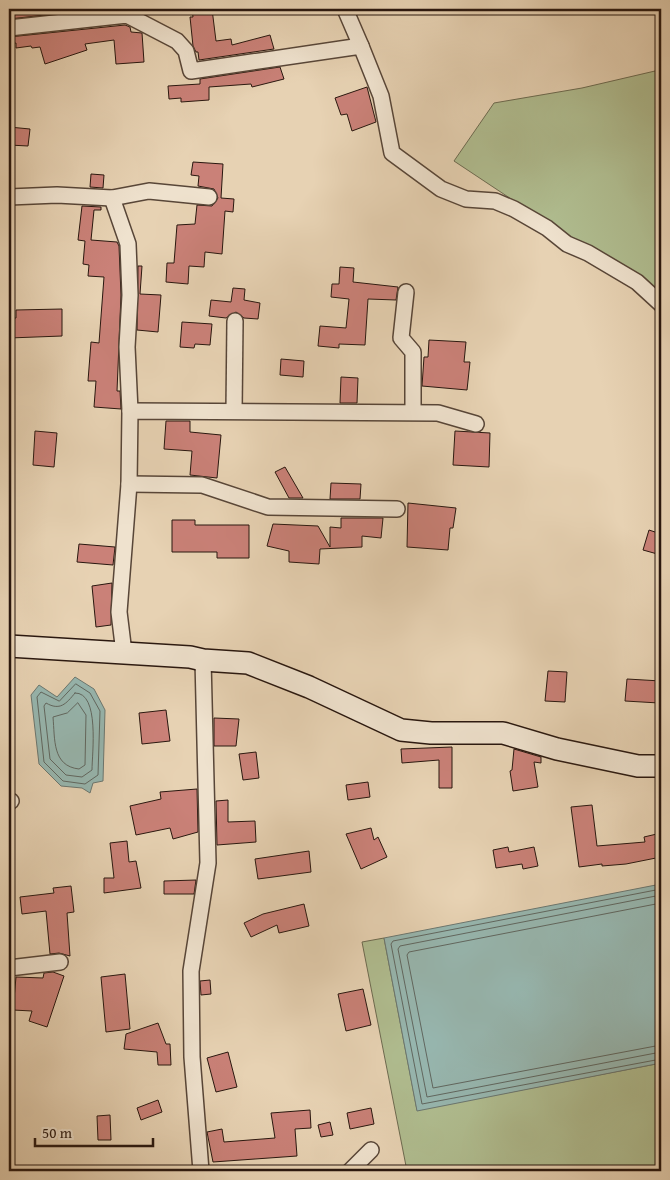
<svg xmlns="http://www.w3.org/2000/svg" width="670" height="1180" font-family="'Gentium Book Plus',serif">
<rect width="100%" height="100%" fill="#e7d2b3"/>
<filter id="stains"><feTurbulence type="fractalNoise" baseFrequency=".004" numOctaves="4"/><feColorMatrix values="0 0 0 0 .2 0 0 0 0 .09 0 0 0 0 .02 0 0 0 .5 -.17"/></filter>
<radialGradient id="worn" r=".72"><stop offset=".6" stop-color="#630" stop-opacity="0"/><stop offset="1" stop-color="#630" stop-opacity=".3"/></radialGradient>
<g fill="#b0bd90" stroke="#6c6a50">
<path d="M661,66v236l-13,-12 -194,-129 40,-58 88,-15 73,-17z"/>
<path d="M384,938l33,172 244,-47v108h-254l-45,-229z"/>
</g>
<g fill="#97b7b0" stroke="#6b7770">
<path d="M75,677l19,12 11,21 -2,71 -10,2 -3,10 -8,-5 -21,-2 -22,-22 -8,-69 8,-10 18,12z"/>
<path d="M661,884v179l-244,48 -33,-173z"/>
</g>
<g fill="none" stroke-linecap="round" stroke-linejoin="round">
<g stroke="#606760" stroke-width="1">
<path d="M76,684l14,9 10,18 -2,64 -13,9 -22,-3 -19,-19 -7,-65 4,-5 18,9z"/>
<path d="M75,693c25,-1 17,61 17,77l-10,7 -16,-2 -16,-16 -6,-53 2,-3c14,8 20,1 29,-10z"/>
<path d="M78,703l8,12 -1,50 -6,4c-27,-3 -24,-30 -26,-52l14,-4z"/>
<path d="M661,889l-268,52 -2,3 31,160 239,-45"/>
<path d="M661,895l-261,51 -2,3 29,148 234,-45"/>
<path d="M661,903l-252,49 -2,3 26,133 228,-43"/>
</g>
</g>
<g fill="#ca8178" stroke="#29170f">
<path d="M9,9h11v3l19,-3h59l-89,10z"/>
<path d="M192,9h20l4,32 15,-2 1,6 38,-10 4,14 -75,11 -1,-8h-2l-3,-6 -3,-29h3z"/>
<path d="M125,25l5,2 1,5 11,1 2,29 -28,2 -2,-24 -29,4 2,6 -42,14 -5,-17 -8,1 -1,-2 -15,2v-5l-7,1v-7z"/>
<path d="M280,67l4,12 -32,8 -1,-3 -42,3v13l-28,2v-4l-12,1 -1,-13 32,-2v-5z"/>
<path d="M367,87l9,35 -24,9 -5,-17 -6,1 -6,-17z"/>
<path d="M9,127l21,2 -2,17 -19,-1z"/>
<path d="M193,162l30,2 -2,34 13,1 -1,13 -8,-1 -3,43 -17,-2 -1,15 -15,-1 -1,18 -22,-2 1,-19h7l3,-38 18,-1 2,-19 15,1 6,-8 -4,-9 -16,-3 1,-10 -8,-1z"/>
<path d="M91,174l13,1 -1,13 -13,-1z"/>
<path d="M82,206l19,1v3h-7l-3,30 26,2 2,4 2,49 -4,96h3l1,18 -27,-2 2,-26h-8l3,-39 8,1 5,-66 -16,-1 1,-11 -6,-1 2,-23 -7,-1z"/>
<path d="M138,266h4l-2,28 21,1 -3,37 -21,-2z"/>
<path d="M340,267l14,1 -1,14 45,5 -2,13 -28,-1 -3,46 -26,-1v4l-21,-2 2,-20 26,2 3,-29 -18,-2 1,-13h7z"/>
<path d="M233,288l12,1 -1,11 16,3 -2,16 -14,-1 -8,-6 -10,6 -17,-2 2,-16 20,2z"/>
<path d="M62,309v27l-53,2v-20h7v-8z"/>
<path d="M182,322l30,2 -2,21 -15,-1 -1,4 -14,-1z"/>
<path d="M429,340l37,2 -2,20h6l-3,28 -45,-4 2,-29h4z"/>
<path d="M281,359l23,2 -1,16 -23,-2z"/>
<path d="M341,377l17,1 -1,25h-17z"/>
<path d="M166,421h24v11l31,3 -4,43 -27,-3 2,-24 -28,-2z"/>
<path d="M35,431l22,2 -3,34 -21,-2z"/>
<path d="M455,431l35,2 -1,34 -36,-2z"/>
<path d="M285,467l18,31h-14l-14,-26z"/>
<path d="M331,483l30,1 -1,15h-30z"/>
<path d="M408,503l48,5 -3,20h-3l-2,22 -41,-3z"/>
<path d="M341,518h42l-2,20 -19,-2v11l-42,2 -1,15 -30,-2v-11l-22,-5 6,-22 45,2 12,21v-20l11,1z"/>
<path d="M172,520h23v5h54v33h-32v-6h-45z"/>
<path d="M649,530l12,4v21l-18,-5z"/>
<path d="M79,544l36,3 -2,18 -36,-3z"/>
<path d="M112,583l-1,42 -15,2 -4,-41z"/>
<path d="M548,671l19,1 -2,30 -20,-1z"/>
<path d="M627,679l34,2 -2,22 -34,-2z"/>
<path d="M166,710l4,31 -28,3 -3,-31z"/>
<path d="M214,718l25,1 -3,27h-22z"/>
<path d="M452,747v41h-13v-28l-37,3 -1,-14z"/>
<path d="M514,749l27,8v6l-7,-1 4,25 -25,4 -3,-20 2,-1z"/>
<path d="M256,752l3,26 -16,2 -4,-26z"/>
<path d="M368,782l2,15 -22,3 -2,-15z"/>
<path d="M197,789l1,43 -25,7 -3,-11 -34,7 -6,-29 31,-7 -1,-7z"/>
<path d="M228,800v22l27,-1 1,21 -39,3 -1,-44z"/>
<path d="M592,805l5,41 48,-4 -1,-5 17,-4v24l-35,7 -24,2v-2l-23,3 -8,-60z"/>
<path d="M371,828l3,12 4,-3 9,20 -26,12 -15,-35z"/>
<path d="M127,841l2,21 7,-1 5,27 -37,5v-15h10l-4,-35z"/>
<path d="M508,847l1,5 25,-5 4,19 -15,3 -1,-5 -26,4 -3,-18z"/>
<path d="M309,851l2,21 -53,7 -3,-20z"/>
<path d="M196,880l-2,14h-30v-13z"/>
<path d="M71,886l3,26 -7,1 3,43 -11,-3 -9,1 -4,-43 -24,3 -2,-17 34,-4 -1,-5z"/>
<path d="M304,904l5,22 -30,7 -2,-8 -26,12 -7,-14 19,-9z"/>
<path d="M53,972l11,4 -17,51 -18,-6 3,-10 -19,-1 3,-33 27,1 1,-5z"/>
<path d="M125,974l5,55 -24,3 -5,-55z"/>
<path d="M210,980l1,14 -10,1 -1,-14z"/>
<path d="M363,989l8,36 -25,6 -8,-37z"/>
<path d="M158,1023l8,21h4l1,21h-13l-1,-13 -33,-3 2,-15z"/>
<path d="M228,1052l9,35 -21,5 -9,-34z"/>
<path d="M158,1100l4,12 -21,8 -4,-12z"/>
<path d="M371,1108l3,16 -24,5 -3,-16z"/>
<path d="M310,1110l1,18 -16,1 2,27 -84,6 -6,-30 15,-3 2,13 51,-4 -4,-25z"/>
<path d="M110,1115l1,25h-13l-1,-24z"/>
<path d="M330,1122l3,13 -12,2 -3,-12z"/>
</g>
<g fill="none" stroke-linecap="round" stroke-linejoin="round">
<g stroke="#584638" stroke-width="18">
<g id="minor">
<path d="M345,9l16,37"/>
<path d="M9,28l118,-13 50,26 9,10 5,20 170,-25 20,50 11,57 49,36 25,10 29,2 19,8 33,19 20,16 21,9 49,29 24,22"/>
<path d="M9,197l48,-2 55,3 37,-7 60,6"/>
<path d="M112,198l16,46 2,51 -3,52 3,64"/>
<path d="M406,292l-5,46 12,14v60"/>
<path d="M234,411l1,-90"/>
<path d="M129,484l73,1 66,22 129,2"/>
<path d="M124,653l-5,-41 10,-128 1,-73 308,2 38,11"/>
<path d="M9,802l2,-1"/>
<path d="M9,968l51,-6"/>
<path d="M201,1171l-9,-114 -1,-86 17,-108 -5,-203"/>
<path d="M350,1171l21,-21"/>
</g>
</g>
<g stroke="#29170f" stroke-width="24">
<path id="secondary" d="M9,646l181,11 13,3 45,3 61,24 92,43 30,3h72l54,16 81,17h23"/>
</g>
<use href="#minor" stroke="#efe2ce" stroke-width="15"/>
<use href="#secondary" stroke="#efe2ce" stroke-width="21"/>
</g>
<rect width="670" height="1180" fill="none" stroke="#e7d2b3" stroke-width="30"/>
<rect x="10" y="10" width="650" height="1160" fill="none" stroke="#29170f" stroke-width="2.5"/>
<rect x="15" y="15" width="640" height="1150" fill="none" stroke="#29170f"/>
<path d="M35 1138v8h118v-8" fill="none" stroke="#29170f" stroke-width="2.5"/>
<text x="42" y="1138" font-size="15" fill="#29170f" stroke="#efe2ce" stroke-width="4" paint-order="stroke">50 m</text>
<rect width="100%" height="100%" filter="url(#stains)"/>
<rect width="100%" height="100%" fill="url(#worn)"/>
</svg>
